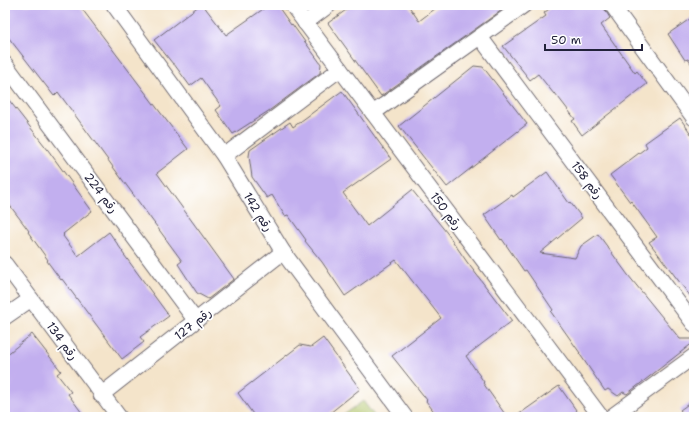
<svg xmlns="http://www.w3.org/2000/svg" width="699" height="422" font-family="'Shantell Sans','Playpen Sans Arabic',sans-serif">
<rect width="100%" height="100%" fill="#fff"/>
<filter id="ink" filterUnits="userSpaceOnUse"><feTurbulence type="fractalNoise" baseFrequency=".025" numOctaves="2"/><feDisplacementMap in="SourceGraphic" scale="8" xChannelSelector="R" yChannelSelector="G"/><feConvolveMatrix kernelMatrix="1 2 1 2 8 2 1 2 1" color-interpolation-filters="sRGB"/></filter>
<filter id="wash" filterUnits="userSpaceOnUse"><feTurbulence type="fractalNoise" baseFrequency=".012" numOctaves="4" result="noise"/><feDisplacementMap in="SourceGraphic" scale="16" xChannelSelector="R" yChannelSelector="G"/><feGaussianBlur stdDeviation="0.9" result="paint"/><feColorMatrix in="noise" values="0 0 0 0 0 0 0 0 0 0 0 0 0 0 0 0 0 1.4 0 .05"/><feComposite in="paint" operator="in"/></filter>
<g filter="url(#wash)">
<rect width="100%" height="100%" fill="#f4e4ca"/>
<path fill="#afc366" stroke="#687250" d="M363,401l12,16h-34z"/>
<g id="blocks">
<g fill="#c2afef">
<path d="M13,5h66l109,144 -31,24 77,106 -26,20 -11,-6 -19,-29 4,-3 -124,-169 -4,4 -49,-63v-22z"/>
<path d="M200,5h3l23,30 43,-30h8l14,20 1,-1 29,40 -1,9 -50,37 -37,24 -17,-24 5,-4 -20,-28 -11,8 -16,-22h-1l-19,-24z"/>
<path d="M353,5h55l11,16 21,-16h69l-128,91 -53,-73z"/>
<path d="M554,5h48l8,13 -9,7 34,48 2,-2 10,13 -65,51 -10,-14 3,-2 -20,-26 -1,1 -16,-20 -8,6 -27,-34 43,-30 -2,-3z"/>
<path d="M694,16v52l-6,-9 -3,1 -17,-26z"/>
<path d="M474,66l9,1 44,57 -80,63 -48,-61z"/>
<path d="M342,91l49,68 -48,34 24,33 45,-36 35,43 20,29 45,59 -46,35 18,26 -1,1 24,34h-69l-12,-16 1,-1 -35,-44 49,-38 -45,-58 -51,36 -23,-34 -17,-21 1,-1 -18,-25 -3,1 -13,-21 -5,3 -15,-21 -3,-21 1,-6 40,-28 3,5z"/>
<path d="M5,95l43,55 44,61 -29,23 1,1 -1,1 15,20 31,-24 14,20h-1l47,64 -29,21 4,5 -22,17 -60,-80 -1,1 -14,-19 1,-1 -20,-28 1,-1 -24,-32z"/>
<path d="M680,118l14,20v163l-45,-59 8,-5 -26,-36 -1,1 -20,-27 37,-28 -2,-4z"/>
<path d="M547,172l22,31 1,-1 12,16 -42,35 35,5 6,-12 17,-12 30,41 52,64h14v3l-67,52 -4,-2 -5,4 -10,-7 -3,2 -26,-38h1l-29,-41 2,-2 -27,-40 -2,1 -22,-32 -1,1 -17,-25 28,-20 1,2z"/>
<path d="M32,334l29,37 -4,3 14,18 -3,2 17,23h-80v-61z"/>
<path d="M323,338l37,51 -35,28h-70l-17,-24 62,-48 11,2z"/>
<path d="M559,386l22,31h-66z"/>
<path d="M694,400v17h-8l-6,-7z"/>
</g>
</g>
</g>
<g filter="url(#ink)">
<use href="#blocks" fill-opacity="0" stroke="#6c666d" stroke-width="1"/>
<g fill="none" stroke-linecap="round" stroke-linejoin="round">
<g stroke="#6c666d" stroke-width="17">
<g id="minor">
<path d="M114,5l110,151 59,96 122,165"/>
<path d="M292,5l309,412"/>
<path d="M612,5l82,113"/>
<path d="M305,23l24,-18"/>
<path d="M480,37l214,287"/>
<path d="M5,64l191,257"/>
<path d="M373,113l151,-108"/>
<path d="M224,156l116,-87"/>
<path d="M5,264l114,153"/>
<path d="M5,317l26,-18"/>
<path d="M101,395l182,-143"/>
<path d="M611,417l83,-61"/>
</g>
</g>
<use href="#minor" stroke="#fff" stroke-width="15"/>
</g>
</g>
<g text-anchor="middle" stroke-width="3.5" stroke-linejoin="round" paint-order="stroke">
<g font-size="12" fill="#22223b" stroke="#fff">
<text transform="translate(587 180) rotate(53)" y="4">رقم 158</text>
<text transform="translate(101 193) rotate(53)" y="4">رقم 224</text>
<text transform="translate(446 211) rotate(53)" y="4">رقم 150</text>
<text transform="translate(258 212) rotate(58)" y="4">رقم 142</text>
<text transform="translate(193 324) rotate(-38)" y="4">رقم 127</text>
<text transform="translate(62 341) rotate(54)" y="4">رقم 134</text>
</g>
</g>
<rect width="699" height="422" fill="none" stroke="#fff" stroke-width="20"/>
<path d="M545 44v6h97v-6" fill="none" stroke="#22223b" stroke-width="2"/>
<text x="551" y="44" font-size="12" fill="#22223b" stroke="#ffffff" stroke-width="3" paint-order="stroke">50 m</text>
</svg>
